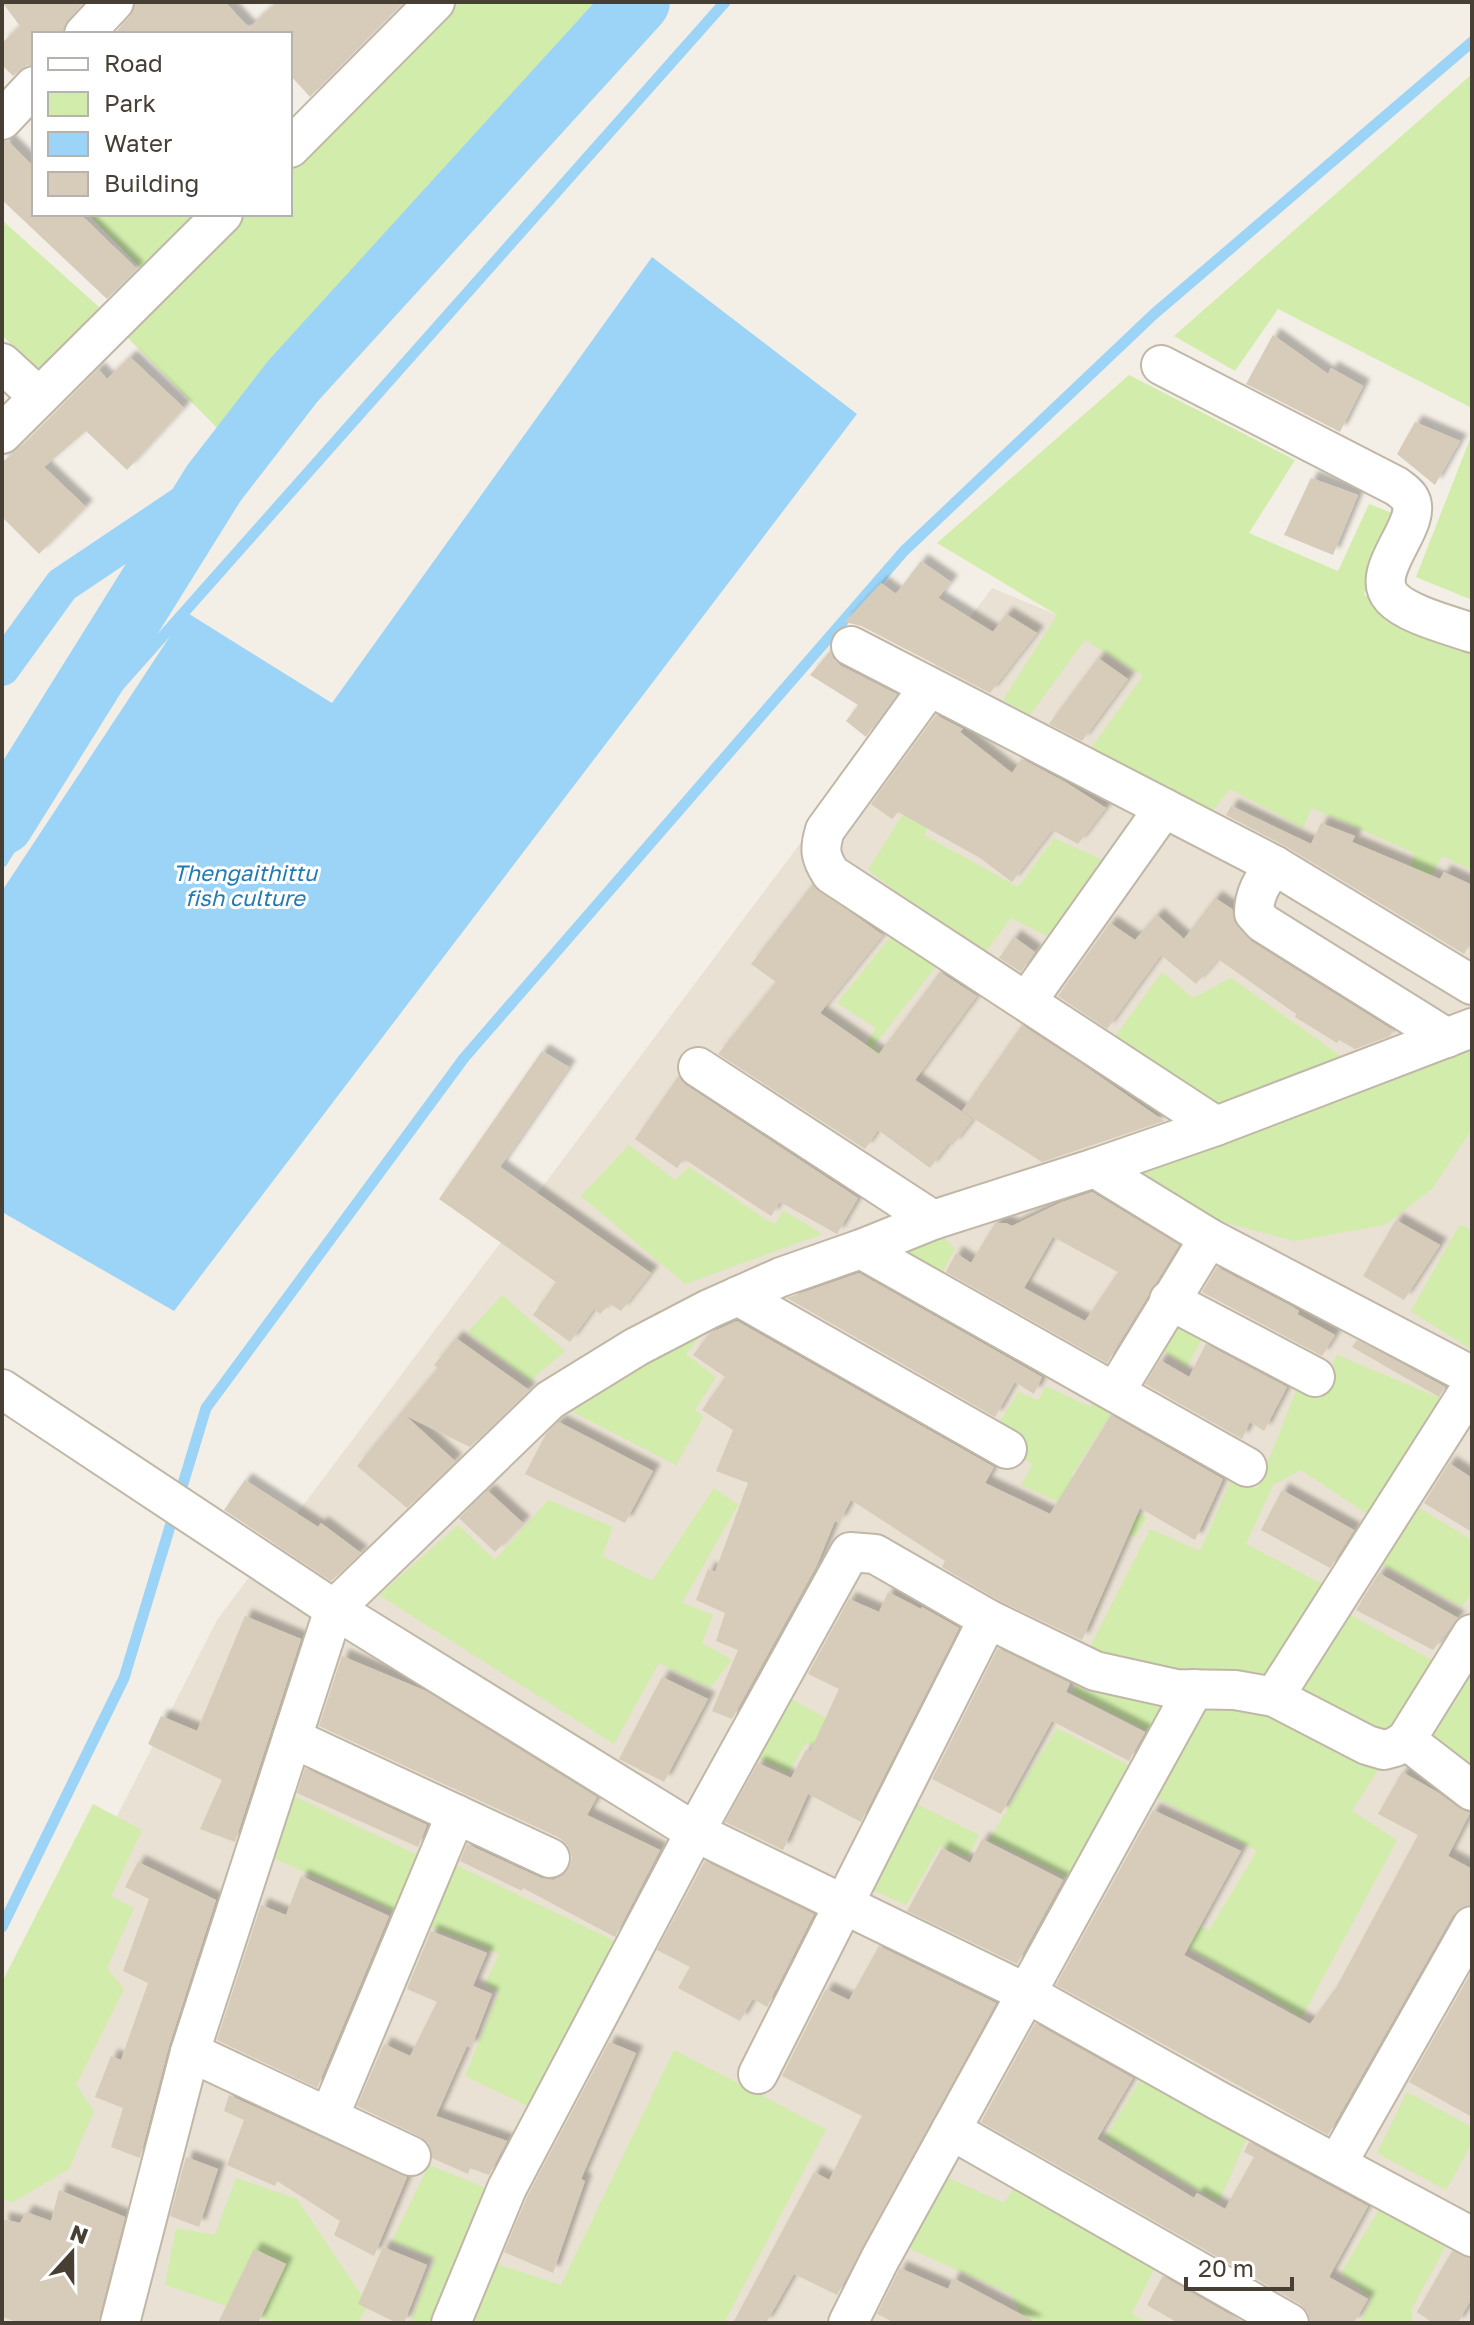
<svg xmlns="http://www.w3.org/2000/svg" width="1474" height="2325" font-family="'Golos Text',sans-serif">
<defs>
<filter id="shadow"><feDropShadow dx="7" dy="-7" stdDeviation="2" flood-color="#0004"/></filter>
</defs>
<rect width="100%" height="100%" fill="#f4efe6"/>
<path fill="#e9e1d3" d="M992,588l480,198v1537h-1470v-281l215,-422z"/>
<g fill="#d1ecab">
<path d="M454,2h163l-390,436 -104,-105 119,-119h48v-48z"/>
<path d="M1472,74v334l-194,-99 -43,62 -61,-35z"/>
<path d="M88,214h126l-64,64z"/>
<path d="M3,221l106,95 -64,62 -43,-43z"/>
<path d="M1129,375l166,85 -46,73 89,38 31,-67 28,11 -33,80 108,51v224l-30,-14 -13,24 -18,-13 3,-14 -102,-45 -9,20 -73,-39 -20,25 -123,-60 56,-78 -58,-36 -55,75 -27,-15 54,-85 -120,-72z"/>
<path d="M1472,434v166l-56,-23z"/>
<path d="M927,806l10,4 -13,25 94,52 36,-49 57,26 -56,76 -44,-22 -29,39 -114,-87 33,-53z"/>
<path d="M896,930l46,29 -69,88 29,24 -69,29 43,-72 -39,-25z"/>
<path d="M1162,972l31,26 38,-20 121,86 -134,46 -106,-69z"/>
<path d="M1472,1036v93l-40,60 -47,36 -91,16 -86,-23 -83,-50z"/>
<path d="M629,1145l46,35 14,-13 76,52 11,5 7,-14 39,24 -137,50 -104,-88z"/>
<path d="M1460,1224l12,7v119l-61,-39z"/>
<path d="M938,1231l17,18 -14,26 -42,-22z"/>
<path d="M502,1295l63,56 -35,30 -62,-49z"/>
<path d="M1174,1312l33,17 -20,38 -35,-24z"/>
<path d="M705,1330l-19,24 30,23 -21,33 8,7 -27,48 -113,-58z"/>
<path d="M1337,1355l110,46 -75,116 -71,-47 -28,15 -27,59 82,43 -66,94c-39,-3 -145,-9 -173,-32l61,-120 50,22 31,-71 26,9 41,-103 19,10z"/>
<path d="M1046,1386l44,21 10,-13 17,11 -46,71 76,42 -12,19 -114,-52 12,-21 -22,-11 -18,-20 25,-41 20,8z"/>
<path d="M714,1488l24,17 -56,98 31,12 -11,28 30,17 -22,28 -51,-25 -45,81 -235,-149 79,-70 37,35 53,-60 65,27 -11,29 50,25z"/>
<path d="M1409,1502l63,38v51l-10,16 -90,-48z"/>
<path d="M1340,1609l97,54 -48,77 -100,-51z"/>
<path d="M1463,1671l9,7v98l-50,-41z"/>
<path d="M1082,1672l85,25 -8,40 -87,-44z"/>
<path d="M782,1694l120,66 -15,26 -80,-44 -19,31 -36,-18z"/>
<path d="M1198,1704l70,9 113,52 -29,46 45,29 -95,177 -136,-83 9,-18 34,14 48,-79 -100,-53z"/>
<path d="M1057,1728l84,44 -64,110 -88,-42z"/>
<path d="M281,1790l147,70 -25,55 -142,-62z"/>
<path d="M906,1799l73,36 -12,22 -27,-11 -34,59 -36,-16z"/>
<path d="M93,1804l49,26 -31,66 23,12 -27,60 17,21 -48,96 18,26 -25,58 -56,33 -11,-3v-217z"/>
<path d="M445,1860l178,85 -87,165 -71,-34 34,-83 -14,-9 14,-30 -79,-31z"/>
<path d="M674,2050l152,79 -102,194h-258l25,-61 70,23z"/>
<path d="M1144,2074l108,52 -33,76 -114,-64z"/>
<path d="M1407,2092l65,35v16l-26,47 -69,-37z"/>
<path d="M429,2165l69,28 -56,130h-32l25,-64 -43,-18z"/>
<path d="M944,2176l60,27 15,-23 140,79 -27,55 15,9h-122l-14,-29 -112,-50z"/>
<path d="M236,2178l61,21 71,106 -10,18h-81l-112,-38 11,-57 39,7z"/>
<path d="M1383,2203l66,37 -38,70 2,13h-53l12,-25 -31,-25z"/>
</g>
<path fill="#9cd4f7" d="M652,257l205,157 -683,897 -172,-99v-321l184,-279 146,91z"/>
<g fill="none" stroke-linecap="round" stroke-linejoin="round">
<g stroke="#9cd4f7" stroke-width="11">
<path d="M2,862l91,-147 632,-713"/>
<path d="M2,1927l122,-249 82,-270 258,-350 440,-507 250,-237 318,-272"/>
</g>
<path stroke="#9cd4f7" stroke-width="36" d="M2,668l60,-83 152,-102"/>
<path stroke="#9cd4f7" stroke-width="64" d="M2,823l212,-340 79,-102 345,-379"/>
</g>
<g fill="#d7cbba" fill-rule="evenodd" filter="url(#shadow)">
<path d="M2,2h82l-16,18 -5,14h-29v31h-7l-14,11 -11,-11v-22l18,-17z"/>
<path d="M135,2h90l24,26 28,-26h127l-94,95 -20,-22v-41h-176l16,-18z"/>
<path d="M2,141h6l26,26v47h46l57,55 -30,30 -105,-99z"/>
<path d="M1273,335l55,39 3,-6 32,18 -23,46 -94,-48z"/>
<path d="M130,357l54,51 -57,62 -41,-39 -42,36 42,40 -47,47 -37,-37v-55l16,-12 80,-81 9,10z"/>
<path d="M1415,422l45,19 -25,44 -38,-31z"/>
<path d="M1311,478l47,17 -25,60 -49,-20z"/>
<path d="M921,561l30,21 -13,16 55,34 13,-18 31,19 -47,60 -129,-67 -16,-4 36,-39 15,11z"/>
<path d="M830,651l3,7 8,8 55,28 -30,43 -20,-16 12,-16 -48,-30z"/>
<path d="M1098,658l30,21 -46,62 -33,-17z"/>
<path d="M936,715l27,14 -3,3 52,41 10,-14 45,24 39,25 -28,36 -26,-14 -40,52 -32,-24 -82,-46 -6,7 -21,-15z"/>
<path d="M1231,806l80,38 10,-21 34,13 -3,6 88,37 4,-7 28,13v55l-8,14 -179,-108 -59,-31z"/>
<path d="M812,885l71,50 -63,78 59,41 61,-82 37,24 -62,84 58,39 -20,26 -4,-2 -19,25 -52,-38 -13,19 -147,-95 58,-72 -25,-18z"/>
<path d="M1215,898l17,11 2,12 17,20 142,89 -3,6 -35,13 -16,-9 -2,3 -42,-26 1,-3 -78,-55 -22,25 -35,-29 -54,74 -49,-33 52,-73 25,17 22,-25 27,24z"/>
<path d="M1014,937l21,15 -14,20 -22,-14z"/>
<path d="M1022,1025l60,39 82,57 -122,41 -80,-51z"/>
<path d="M542,1051l27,16 -69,100 151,106 -30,38 -11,-7 -10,10 -6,-5 -24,33 -37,-27 23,-33 -117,-83z"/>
<path d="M678,1077l8,8 172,113 -21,36 -57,-32 -9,14 -87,-57 -7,9 -42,-29z"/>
<path d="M1092,1192l87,53 -72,118 -161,-91 10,-19 15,10 24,-40h11l6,3 50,-24zM1053,1237l65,35 -33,49 -61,-33z"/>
<path d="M1396,1220l44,25 -36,55 -41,-24z"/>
<path d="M1217,1267l76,40 6,4 -2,3 38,21 -13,21 -120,-64z"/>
<path d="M859,1273l183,104 -8,17 -19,-12 -20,35 -208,-119z"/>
<path d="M737,1321l257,146 -9,16 65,31 61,-99 112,64 -28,61 -55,-32 -58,132 -84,-40 -56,-33 3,-6 -94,-61 -12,23 -4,-2 -18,44 -85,154 -20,-8 26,-61 -22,-9 9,-28 -29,-13 12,-31 7,3 33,-89 -32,-12 17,-41 -31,-20 23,-33 -32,-22 17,-22z"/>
<path d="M456,1338l73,52 -59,57 -64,-31 49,45 -48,47 -50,-42 81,-98 -4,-3z"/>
<path d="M1357,1340l88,47 -6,10 -87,-50z"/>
<path d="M1206,1344l81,43 -23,44 -14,-9 -8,17 -97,-55 15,-24 29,17z"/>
<path d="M559,1422l94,49 -28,52 -100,-49 21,-40z"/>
<path d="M1449,1463l23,15v54l-48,-29z"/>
<path d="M245,1480l73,47 3,-4 40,30 -30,28 -107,-71z"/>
<path d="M1282,1490l72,40 -24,38 -69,-38z"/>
<path d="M488,1491l35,32 -28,29 -36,-34z"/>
<path d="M1379,1573l79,45 -25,32 -77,-40z"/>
<path d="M888,1592l33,17 1,-2 37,21 -98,194 -53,-28 -25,56 -58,-28 33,-59 33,15 15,-28 4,2 29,-63 -31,-15 41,-75 30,13z"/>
<path d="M245,1616l56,23 -66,203 -35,-13 22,-49 -74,-36 13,-28 36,15z"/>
<path d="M998,1648l72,35 -4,9 79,40 -16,29 -77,-40 -51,93 -69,-35z"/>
<path d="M342,1656l84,35 171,106 -10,18 73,35 -45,87 -92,-49 -1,3 -62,-30 7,-17 74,34 12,2 10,-5 7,-8 2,-10 -4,-11 -8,-8 -241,-112z"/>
<path d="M662,1677l46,22 -44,83 -45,-23z"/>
<path d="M305,1768l122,57 -9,22 -121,-54z"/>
<path d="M1402,1772l37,21 20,15 11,5 -22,43 24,13v35l-10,3 -9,8 -125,220 -272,-150 97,-175 88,41 -57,104 126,69 26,-36 82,-153 -40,-21z"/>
<path d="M982,1839l81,41 -46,84 -110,-53 35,-63 28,15z"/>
<path d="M705,1861l109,53 -47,93 -14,-8 -13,22 -62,-33 12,-21 -33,-17z"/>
<path d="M138,1862l78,38 -47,146 -29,112 -29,-11 12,-39 -28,-11 16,-41 10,4 27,-77 -25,-12 26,-72 -24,-12z"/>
<path d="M301,1876l88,40 -72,172 -100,-48 44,-135 25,10z"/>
<path d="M431,1931l56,22 -14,33 19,8 -21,54 -4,-2 -31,70 71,25 -18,34 -19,-7 -2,6 -36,-16 -3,-14 -8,-7 -64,-31 27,-62 26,12 27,-54 -30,-13z"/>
<path d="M879,1946l117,57 -159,292 -43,-21 -28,49h-33l81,-151 15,8 33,-64 -80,-40 44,-87 23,11z"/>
<path d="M1472,1971v146l-63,-35z"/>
<path d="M1035,2023l98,55 -36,61 97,59 3,-5 28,16 29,-52 -10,-5 5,-10 119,64 -39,71 39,22 -14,24h-43l-3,-10 -8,-9 -319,-182z"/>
<path d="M609,2042l27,11 -55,126 4,2 -32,92 -49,-21 23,-55z"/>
<path d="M229,2095l178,82 -33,79 -40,-21 6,-14 -63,-40 -2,5 -48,-21 17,-45 -20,-9z"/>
<path d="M186,2157l32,12 -19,58 -29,-11z"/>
<path d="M59,2190l66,27 -27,106h-78l-18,-6v-98l18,4 6,-11 25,9z"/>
<path d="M383,2247l44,18 -23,58h-7l-39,-19z"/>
<path d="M254,2249l32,15 -28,59h-40z"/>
<path d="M1452,2251l20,8v39l-14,25h-25l-16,-11z"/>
<path d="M900,2268l48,21 5,-11 84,45h-142l-18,-9z"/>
<path d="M1163,2276l82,47h-67l-31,-18z"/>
</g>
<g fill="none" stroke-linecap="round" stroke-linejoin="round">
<g stroke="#c1b7a7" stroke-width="42">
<g id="minor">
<path d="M84,34l30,-32"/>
<path d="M2,120l32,-34"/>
<path d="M290,148l145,-146"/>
<path d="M2,363l37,34"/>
<path d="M1161,365l235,121c4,3 12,8 14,13 14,26 -43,72 -18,99 16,17 58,27 80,35"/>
<path d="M2,434l221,-220"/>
<path d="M851,646l423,219 198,120"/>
<path d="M929,687l-104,143c-6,19 -5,27 6,44l385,252"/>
<path d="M1274,865c-11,16 -20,28 -20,48l9,10 184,115"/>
<path d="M1027,1001l137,-193"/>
<path d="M698,1067l235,153"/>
<path d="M1095,1168l114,70 263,138"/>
<path d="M861,1249l386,218"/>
<path d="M738,1296l269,153"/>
<path d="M1169,1300l146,77"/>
<path d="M2,1389l332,220 361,223 331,161 191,107 255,137"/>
<path d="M1115,1392l94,-154"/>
<path d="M1274,1697l198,-311"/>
<path d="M292,1738l258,120"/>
<path d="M1406,1740l66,51"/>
<path d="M190,2052l221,104"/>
<path d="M758,2074l230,-455"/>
<path d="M329,2117l127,-303"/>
<path d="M951,2130l338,193"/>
<path d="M1337,2164l135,-238"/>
<path d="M120,2323l70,-271 144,-443 216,-209 86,-53 73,-38 72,-32 80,-28 72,-29 162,-52 121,-42 256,-98"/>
<path d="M451,2323l56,-135 188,-356 155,-280 25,2 113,65 107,52 81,18 59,1 39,7 93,48 17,5 11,-3 11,-7 66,-106"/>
<path d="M848,2323l32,-64 314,-570"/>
</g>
</g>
<use href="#minor" stroke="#fff" stroke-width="38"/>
</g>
<g text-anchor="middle" stroke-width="6" stroke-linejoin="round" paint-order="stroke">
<g font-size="22" font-style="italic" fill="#237bb4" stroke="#fff">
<text x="245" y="881">Thengaithittu<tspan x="245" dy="25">fish culture</tspan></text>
</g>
</g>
<rect width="1474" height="2325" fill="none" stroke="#483f34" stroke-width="8"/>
<rect x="32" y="32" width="260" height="184" fill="#ffffff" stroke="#b6b2ae" stroke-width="2"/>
<rect x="48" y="58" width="40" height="12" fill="#ffffff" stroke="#b6b2ae" stroke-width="2"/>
<text x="104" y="72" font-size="24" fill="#483f34">Road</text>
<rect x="48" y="92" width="40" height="24" fill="#d1ecab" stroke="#b6b2ae" stroke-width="2"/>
<text x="104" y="112" font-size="24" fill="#483f34">Park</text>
<rect x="48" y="132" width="40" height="24" fill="#9cd4f7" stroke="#b6b2ae" stroke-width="2"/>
<text x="104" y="152" font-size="24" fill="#483f34">Water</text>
<rect x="48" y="172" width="40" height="24" fill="#d7cbba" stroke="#b6b2ae" stroke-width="2"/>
<text x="104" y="192" font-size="24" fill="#483f34">Building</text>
<g transform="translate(72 2253) rotate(21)" stroke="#ffffff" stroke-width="6" paint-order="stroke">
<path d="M0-6L14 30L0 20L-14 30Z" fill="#483f34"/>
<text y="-12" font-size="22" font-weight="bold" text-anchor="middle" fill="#483f34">N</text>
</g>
<path d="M1186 2277v12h106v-12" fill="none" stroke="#483f34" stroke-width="4"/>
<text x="1198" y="2277" font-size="24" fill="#483f34" stroke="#ffffff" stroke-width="6" paint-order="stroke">20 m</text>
</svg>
